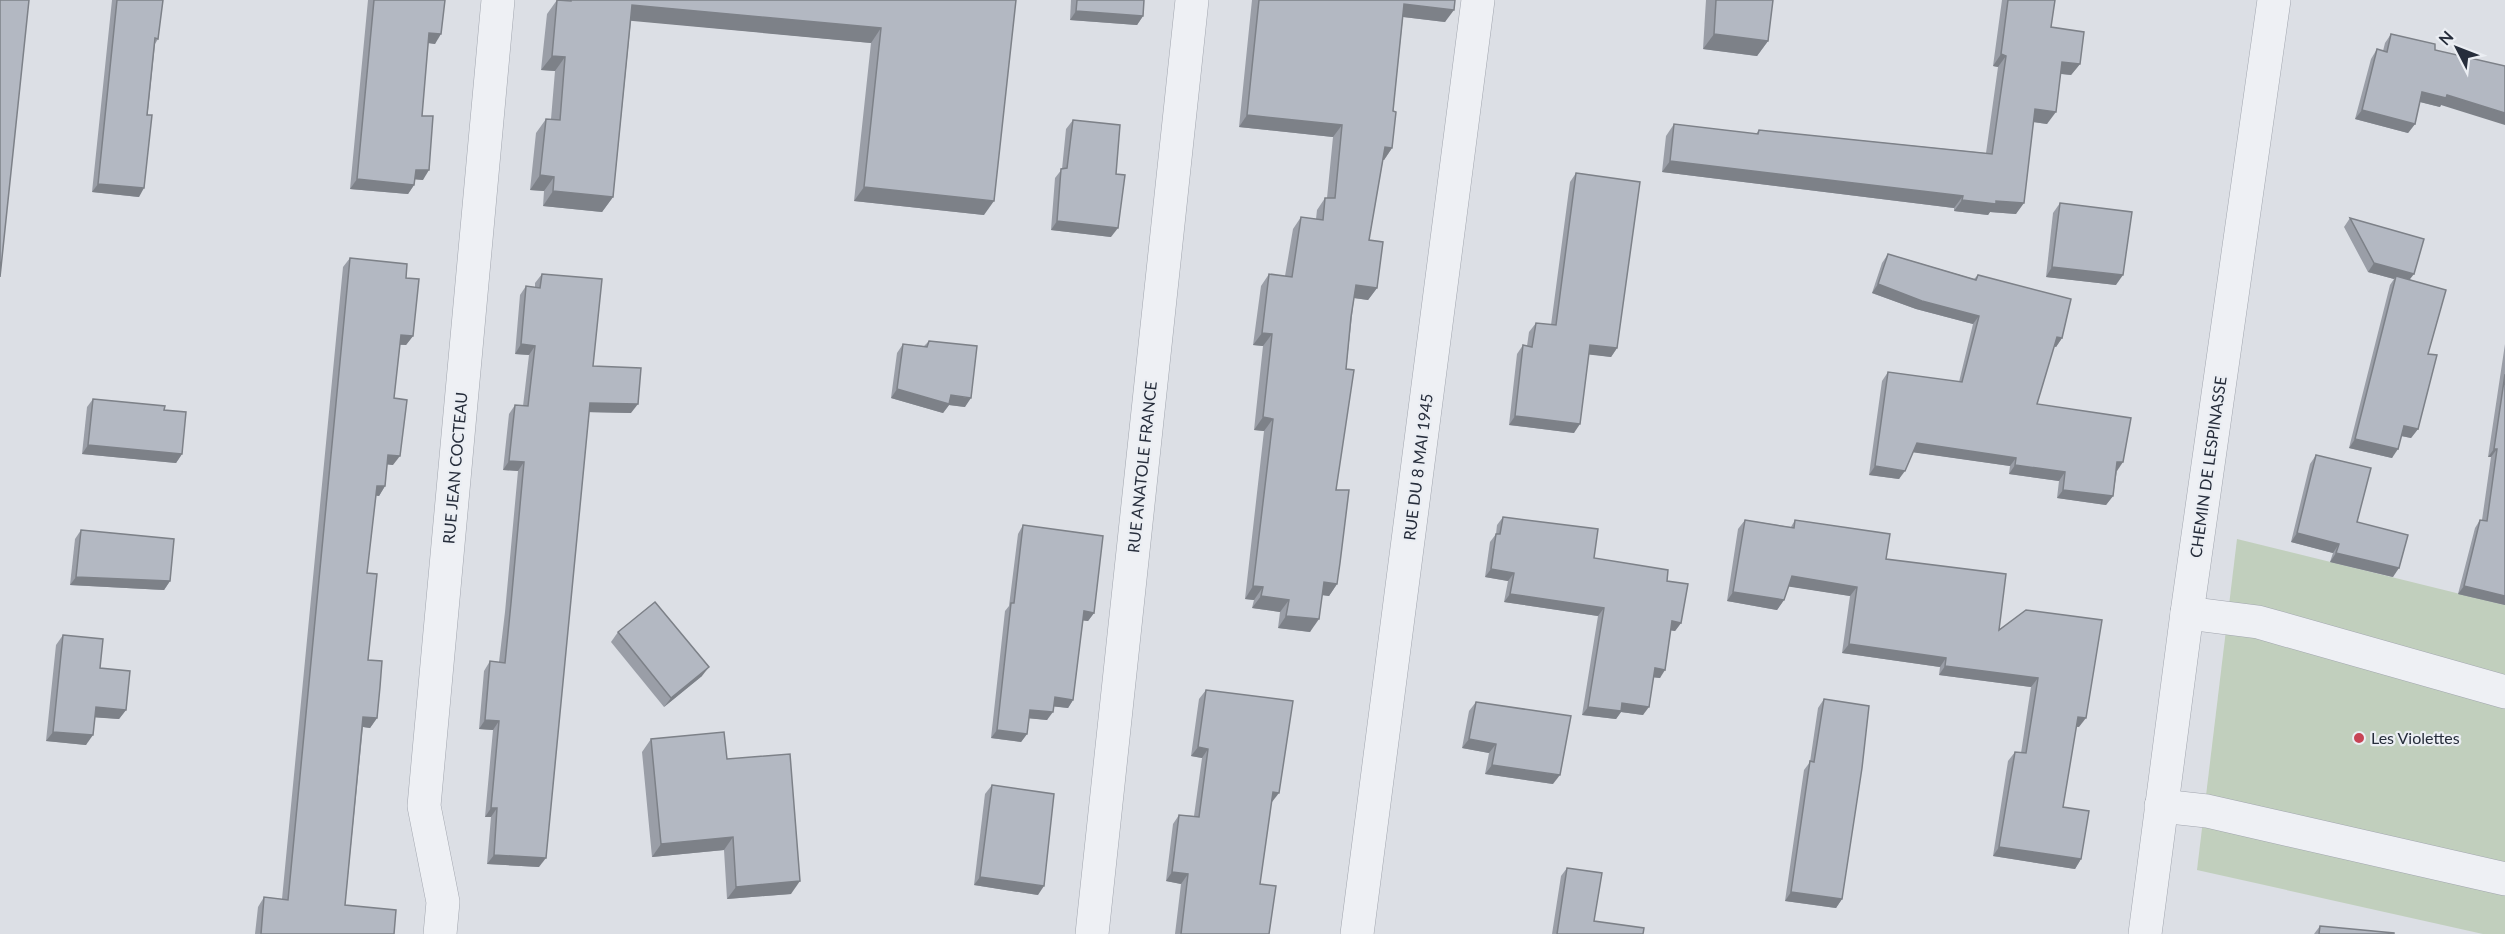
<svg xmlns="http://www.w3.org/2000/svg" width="2505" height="934" font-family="Lato,sans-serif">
<rect width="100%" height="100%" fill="#dcdfe5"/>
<path fill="#c1cfbd" d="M2237,539l268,66v329h-22l-286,-64z"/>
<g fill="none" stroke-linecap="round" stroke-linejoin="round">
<g stroke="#a2a6af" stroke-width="34">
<g id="minor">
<path d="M2187,613l71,9 247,70"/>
<path d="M2161,806l46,5 298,68"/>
<path d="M440,934l3,-32 -19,-96 74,-806"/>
<path d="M1092,934l100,-934"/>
<path d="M1357,934l121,-934"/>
<path d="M2145,934l42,-321 87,-613"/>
</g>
</g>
<use href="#minor" stroke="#eef0f4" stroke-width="33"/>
</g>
<g fill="#9a9ea7">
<path d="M112,0h51l-5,39 -3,5 -16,153 -47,-5z"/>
<path d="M368,0h77l-10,44 -7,-1 -6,73 1,64 -8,-1 -1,6 -6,9 -58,-5z"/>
<path d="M557,0h459l-32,215 -130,-14 17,-158 -240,-23 -18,177 -11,15 -59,-6 1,-15 -14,-1 6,-57 10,-14h5l4,-48 -14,-1 6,-56z"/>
<path d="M1071,0h73l-1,16 -6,9 -67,-5z"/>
<path d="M1252,0h203l-10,22 -42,-5 -10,94 -1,37 -8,12h-1l-14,80 8,48 -9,12 -14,-2 -8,71 -10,121 1,94 -8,12 -7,-1 -12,37 -32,-4 2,-16 -28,-4 2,-8 -9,-1 19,-168 -10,-1 9,-84 -10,-1 8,-59 8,-12 16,2 8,-47 8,-12 15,2 1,-9 8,-12h2l6,-61 -94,-10z"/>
<path d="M1706,0h67l-5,41 -11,15 -54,-7z"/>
<path d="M2002,0h53l-4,27 29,37 -9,11 -10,-1 -14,50 -14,-2 -17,92 -26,-2 -2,3 -34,-4v-3l-292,-36 4,-36 8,-12 82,10 3,-4 227,23 12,-86 -5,-1z"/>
<path d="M2391,34l44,16 6,55 -1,2 -20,-5 -5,22 -7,9 -53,-14 16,-60 6,-10 6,2 2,-8z"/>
<path d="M1073,120l38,117 -60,-7 4,-52 7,-9 4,-40z"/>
<path d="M1576,173l41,175 -6,9 -22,-3 -15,79 -65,-8 8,-71 6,-9 4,1 2,-14 7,-9 15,2 19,-143z"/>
<path d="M2060,203l56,82 -70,-8 7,-64z"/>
<path d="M2350,218l60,61 18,75 -10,75 -7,9 -10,-2 -9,22 -43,-10 41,-163 4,-6 -26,-7 -24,-45z"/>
<path d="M1888,254l86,25 4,-4 84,63 -6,9 -2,-1 -17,58 80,67 -4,25 -7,9 -49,-7 2,-17 -50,-7 1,-8 -97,-14 -14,27 -30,-4 13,-94 6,-9 71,10 14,-58 -57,-15 -44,-16 10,-30z"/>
<path d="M350,258l56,20 7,58 -7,9h-6l-6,53 -1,67 -6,-1 -2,22 -6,10 -3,-1 -9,78 1,87 9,58 -7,10 -7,-1 -18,178 49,29h-139l3,-27 6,-10 18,2 61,-632z"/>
<path d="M542,274l51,92 38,47 -42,-1 -50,455 -52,-3 4,-47h-6l8,-87 -14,-1 5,-58 6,-10 9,1 6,-50 13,-141 -15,-1 6,-56 6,-9 8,1 6,-51 -14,-1 5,-59 6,-9 9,1v-4z"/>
<path d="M929,341l36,66 -16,-2 -6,8 -52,-15 6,-45 6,-9 21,2z"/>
<path d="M2505,344v261l-47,-11 17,-66 5,-8h2l9,-63h-3z"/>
<path d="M93,399l71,11 18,44 -6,9 -94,-9 5,-47z"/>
<path d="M2316,455l41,67 36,55 -63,-15 3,-9 -42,-11 19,-78z"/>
<path d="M1503,517l91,41 73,23 14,42 -6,8 -4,-1 -11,48 -6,-1 -11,38 -22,-3 -5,7 -34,-4 16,-99 -94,-14 4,-21 -23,-4 5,-35 6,-8 1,-9z"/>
<path d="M1745,520l46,7 4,-7 91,39 113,71 80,97h-3l-13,80 18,52 -6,10 -82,-13 15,-95 7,-9 6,1 10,-66 -92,-12 1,-8 -98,-14 8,-57 -62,-10 -4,14 -7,10 -50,-9 11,-72z"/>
<path d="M1023,525l71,88 -6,8 -5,-1 -10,80 -5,8 -15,-2 -6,14 -18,-2 -2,16 -6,8 -30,-4 14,-127 4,-5 9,-72z"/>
<path d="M81,530l89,51 -6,9 -94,-5 5,-46z"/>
<path d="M618,632l84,44 -38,31 -53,-65z"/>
<path d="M63,635l37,33 26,42 -7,9 -24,-2 -9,28 -40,-4 10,-96z"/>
<path d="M1206,690l66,112h-1l-11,82 9,50h-94l6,-50 -15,-3 7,-57 6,-9 15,1 8,-58 -11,-2 8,-57z"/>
<path d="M1824,699l18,200 -6,9 -51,-7 19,-131 6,-8 8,-54z"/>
<path d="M1476,702l77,82 -68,-10 4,-21 -27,-5 7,-37z"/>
<path d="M651,739l140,155 -64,5 -3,-49 -72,7 -10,-105z"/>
<path d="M992,785l46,110 -64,-10 11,-91z"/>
<path d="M1567,868l27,53 49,13h-91l9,-58z"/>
<path d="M2320,926l74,8h-80z"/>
</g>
<g fill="#7d8188">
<path d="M1404,4l50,6 -9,12 -50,-6z"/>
<path d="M632,5l249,23 -10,15 -249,-23z"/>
<path d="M1076,11l67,5 -6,9 -67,-5z"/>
<path d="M429,33l12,1 -6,10 -13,-2z"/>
<path d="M1714,34l54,7 -11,15 -54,-7z"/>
<path d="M2001,54l5,2 -8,11 -5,-1z"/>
<path d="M552,56l13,1 -10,14 -14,-1z"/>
<path d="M2062,62l18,2 -9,11 -17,-2z"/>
<path d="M2422,92l25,3 58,18v12l-64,-20 -1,2 -24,-6z"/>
<path d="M2035,109l21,3 -9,12 -20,-3z"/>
<path d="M2362,110l53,14 -7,9 -53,-14z"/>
<path d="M1247,115l95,10 -9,12 -94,-10z"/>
<path d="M1385,147l7,1 -8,12 -8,-1z"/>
<path d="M1670,161l293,35 -9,12 -292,-36z"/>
<path d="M416,170h13l-6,10 -13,-1z"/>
<path d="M540,175l14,2 -10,14 -14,-1z"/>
<path d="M357,179l57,6 -6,9 -58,-5z"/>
<path d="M98,184l46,4 -5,9 -47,-5z"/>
<path d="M864,187l130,14 -10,14 -130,-14z"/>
<path d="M553,191l60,6 -11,15 -59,-6z"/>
<path d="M1962,200l34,1 28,2 -8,11 -26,-2 -2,3 -34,-4z"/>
<path d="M1057,221l61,7 -7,9 -60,-7z"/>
<path d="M2374,263l40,11 -7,9 -11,-7 -2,3 -26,-7z"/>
<path d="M2052,267l71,8 -7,10 -70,-8z"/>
<path d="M1878,284l101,32 -6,8 -57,-15 -44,-16z"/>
<path d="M1356,285l21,3 -9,12 -21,-3z"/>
<path d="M1262,333l10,1 -9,12 -10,-1z"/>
<path d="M401,335l12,1 -7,9 -12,-1z"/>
<path d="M2057,337l5,1 -6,9 -5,-2z"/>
<path d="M521,344l14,2 -6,9 -14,-1z"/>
<path d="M1590,345l27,3 -6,9 -27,-3z"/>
<path d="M897,389l74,9 -6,9 -16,-2 -6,8 -52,-15z"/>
<path d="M590,403l48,1 -7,9 -48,-1z"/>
<path d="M1515,416l65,8 -6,9 -65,-8z"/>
<path d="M1263,417l10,2 -9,12 -10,-1z"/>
<path d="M2404,426l14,3 -7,9 -14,-3z"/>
<path d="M2355,439l43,10 -6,9 -43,-10z"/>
<path d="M1917,443l99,15 -6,8 -99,-14z"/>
<path d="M88,445l94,9 -6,9 -94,-9z"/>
<path d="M2494,449h3l-6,8h-3z"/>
<path d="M388,455l12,1 -7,9 -11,-1z"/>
<path d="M509,461l15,1 -6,9 -15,-1z"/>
<path d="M2117,462h6l-6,9h-6z"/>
<path d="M2015,465l50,7 -6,9 -50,-7z"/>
<path d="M1875,466l30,5 -6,8 -30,-4z"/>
<path d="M377,486h8l-6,10 -8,-1z"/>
<path d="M2063,490l50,6 -7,9 -49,-7z"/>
<path d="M2297,533l42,11 -6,9 -42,-11z"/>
<path d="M2336,553l63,15 -6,9 -63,-15z"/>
<path d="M1491,569l23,4 -6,8 -23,-4z"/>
<path d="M1792,576l65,11 -7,9 -65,-10z"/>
<path d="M76,577l94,4 -6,9 -94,-5z"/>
<path d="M1324,582l13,2 -8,12 -14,-2z"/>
<path d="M1253,586l10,1 -9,13 -9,-1z"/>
<path d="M2464,586l41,10v9l-47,-11z"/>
<path d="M1733,592l51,8 -7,10 -50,-9z"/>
<path d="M1510,594l94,14 -6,8 -94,-14z"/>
<path d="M1261,596l28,4 -9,12 -28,-4z"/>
<path d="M1084,611l10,2 -6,8 -10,-1z"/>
<path d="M1286,616l33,3 -9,13 -32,-4z"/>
<path d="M1672,621l9,2 -6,8 -8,-1z"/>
<path d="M1849,644l97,14 -6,9 -98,-14z"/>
<path d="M1945,666l93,12 -7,9 -92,-12z"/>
<path d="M709,667l-7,9 -38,31 7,-9z"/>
<path d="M1655,668l10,2 -5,8 -11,-1z"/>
<path d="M1055,697l18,3 -5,8 -19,-2z"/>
<path d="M1622,703l27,4 -6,8 -22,-3 -5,7 -34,-4 6,-8z"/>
<path d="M96,707l30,3 -7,9 -30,-2z"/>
<path d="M1030,710l23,2 -6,8 -22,-2z"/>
<path d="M363,717l14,1 -7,10 -13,-2z"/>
<path d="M2078,717l8,1 -7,9 -7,-1z"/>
<path d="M485,720l14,1 -6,9 -14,-1z"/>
<path d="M997,730l30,4 -6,8 -30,-4z"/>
<path d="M53,732l40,3 -7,10 -40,-4z"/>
<path d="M1469,739l27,5 -7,9 -27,-5z"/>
<path d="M1198,747l10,2 -6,9 -11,-2z"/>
<path d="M1492,765l68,10 -7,9 -68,-10z"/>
<path d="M1273,792l6,1 -7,9 -6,-1z"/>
<path d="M491,808h6l-6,9h-6z"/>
<path d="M733,837l-9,13 -72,7 9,-13z"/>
<path d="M1999,847l82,12 -6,10 -82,-13z"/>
<path d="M494,855l52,3 -7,9 -52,-3z"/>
<path d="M1172,872l16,2 -7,10 -15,-3z"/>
<path d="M980,877l64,9 -6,9 -64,-10z"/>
<path d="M800,881l-9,13 -64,5 9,-12z"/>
<path d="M1791,892l51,7 -6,9 -51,-7z"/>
</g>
<g fill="#b3b8c2" stroke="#7d8188" stroke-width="1.5">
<path d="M0,0h29l-29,277z"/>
<path d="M117,0h46l-5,39 -3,-1 -8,77h5l-8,73 -46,-4z"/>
<path d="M374,0h71l-4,34 -12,-1 -7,83h11l-4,54h-13l-2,15 -57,-6z"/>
<path d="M557,0l14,1v-1h445l-22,201 -130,-14 17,-159 -249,-23 -19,192 -60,-6 1,-14 -14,-2 6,-56 14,1 5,-63 -13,-1z"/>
<path d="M1077,0h67l-1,16 -67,-5z"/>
<path d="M1259,0h196l-1,10 -50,-6 -11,107 3,1 -4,36 -7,-1 -16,93 14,2 -6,46 -21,-3 -5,32 -5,52 8,1 -18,120h13l-9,73 -3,21 -13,-2 -5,37 -33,-3 3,-16 -28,-4 2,-9 -10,-1 20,-167 -10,-2 9,-83 -10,-1 7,-59 23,3 9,-60 22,3 2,-22h10l7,-73 -95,-10z"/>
<path d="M1716,0h57l-5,41 -54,-7z"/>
<path d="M2008,0h47l-4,27 33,5 -4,32 -18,-2 -6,50 -21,-3 -11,94 -28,-2v3l-34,-4 1,-4 -293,-35 4,-37 84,10 1,-4 233,24 14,-98 -5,-2z"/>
<path d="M2391,34l44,10v6l70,16v47l-58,-18 -1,3 -24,-6 -7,32 -53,-14 15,-61 10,3z"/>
<path d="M1073,120l47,5 -4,49 9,1 -7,53 -61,-7 4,-52 6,-1z"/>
<path d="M1576,173l64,9 -23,166 -27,-3 -10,79 -65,-8 8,-71 9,2 4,-24 20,2z"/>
<path d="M2060,203l72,9 -9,63 -71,-8z"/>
<path d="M2350,218l74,21 -10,35 -40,-11z"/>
<path d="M1888,254l88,26 2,-5 93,24 -9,39 -5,-1 -20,67 94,14 -8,44h-6l-4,34 -50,-6 2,-18 -50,-7 1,-7 -99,-15 -12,28 -30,-5 13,-94 74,10 17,-66 -57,-15 -44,-17z"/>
<path d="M350,258l57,6 -1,14 13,1 -6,57 -12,-1 -7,63 13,2 -7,56 -12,-1 -3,31h-8l-10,87 10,1 -9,86 14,1 -2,26 -3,31 -14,-1 -18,188 51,5 -2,24h-133l3,-37 24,3z"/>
<path d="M542,274l60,5 -9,87 48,2 -3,36 -48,-1 -44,455 -52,-3 3,-47h-6l8,-87 -14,-1 5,-59 15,2 6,-60 13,-141 -15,-1 6,-56 13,1 7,-60 -14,-2 5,-58 14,2z"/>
<path d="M2396,276l50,14 -18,64 9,1 -19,74 -14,-3 -6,23 -43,-10z"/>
<path d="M929,341l48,5 -6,52 -20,-3 -2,9 -52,-15 6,-45 24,3z"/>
<path d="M2505,374v222l-41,-10 16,-66 7,1 10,-72h-3z"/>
<path d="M93,399l72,7 -1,4 22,2 -4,42 -94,-9z"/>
<path d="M2316,455l55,13 -14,54 51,13 -9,33 -63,-15 3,-9 -42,-11z"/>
<path d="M1503,517l95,12 -4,29 74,12 -1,11 21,3 -7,39 -9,-2 -7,49 -10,-2 -6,39 -27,-4 -1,8 -33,-4 16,-99 -94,-14 4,-21 -23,-4 5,-35h4z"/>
<path d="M1745,520l49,8 1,-8 95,14 -4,25 120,15 -7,56 27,-20 76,10 -16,98 -8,-1 -15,90 26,4 -8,48 -82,-12 16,-95 11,1 12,-75 -93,-12 1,-8 -97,-14 8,-57 -65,-11 -8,24 -51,-8z"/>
<path d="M1023,525l80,11 -9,77 -10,-2 -11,89 -18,-3 -2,15 -23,-2 -3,24 -30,-4 14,-127h3z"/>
<path d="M81,530l93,9 -4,42 -94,-4z"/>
<path d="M655,602l54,65 -38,31 -53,-66z"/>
<path d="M63,635l40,4 -3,29 30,3 -4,39 -30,-3 -3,28 -40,-3z"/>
<path d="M1206,690l87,11 -14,92 -6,-1 -13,92 16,2 -7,48h-88l7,-60 -16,-2 7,-57 20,2 9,-68 -10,-2z"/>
<path d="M1824,699l45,7 -7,62 -20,131 -51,-7 19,-131 4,1z"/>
<path d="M1476,702l95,14 -11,59 -68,-10 4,-21 -27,-5z"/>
<path d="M724,732l3,27 63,-5 10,127 -64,6 -3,-50 -72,7 -10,-105z"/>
<path d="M992,785l62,9 -10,92 -64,-9z"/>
<path d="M1567,868l35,5 -8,48 50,7 -1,6h-86z"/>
<path d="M2320,926l74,7v1h-75z"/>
</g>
<circle fill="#c74455" stroke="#ebeef3" stroke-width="2" cx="2359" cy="738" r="6"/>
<g text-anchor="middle" stroke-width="4.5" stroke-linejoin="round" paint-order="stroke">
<g font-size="16" fill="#262d3b" stroke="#ebeef3">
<text transform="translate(1142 467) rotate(-84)" y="6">RUE ANATOLE FRANCE</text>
<text transform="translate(1418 467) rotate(-83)" y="6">RUE DU 8 MAI 1945</text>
<text transform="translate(2208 467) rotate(-82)" y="6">CHEMIN DE LESPINASSE</text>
<text transform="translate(455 468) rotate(-85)" y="6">RUE JEAN COCTEAU</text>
</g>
<g font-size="16" fill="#262d3b" stroke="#ebeef3" text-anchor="start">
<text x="2371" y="744">Les Violettes</text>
</g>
</g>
<g transform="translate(2457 48) rotate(312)" stroke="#ebeef3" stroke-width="4.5" paint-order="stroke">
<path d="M0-4.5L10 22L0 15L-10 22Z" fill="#262d3b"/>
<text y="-9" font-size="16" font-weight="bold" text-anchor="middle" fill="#262d3b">N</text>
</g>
</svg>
